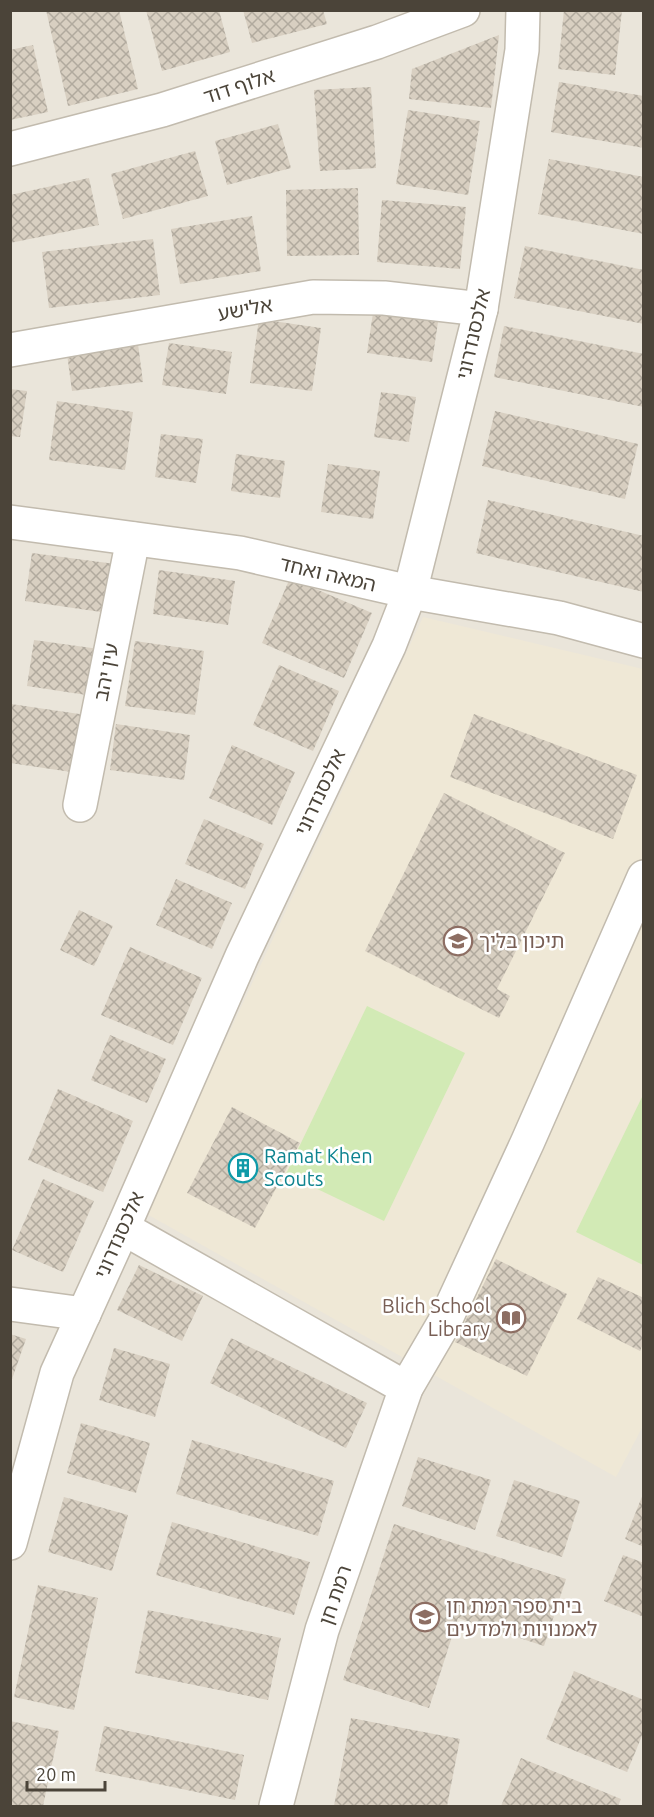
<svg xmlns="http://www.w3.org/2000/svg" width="654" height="1817" font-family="Ubuntu,'Noto Sans Hebrew',sans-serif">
<defs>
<pattern id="building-cross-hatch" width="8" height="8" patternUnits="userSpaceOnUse" patternTransform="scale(1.5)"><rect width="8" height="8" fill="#d8cfc1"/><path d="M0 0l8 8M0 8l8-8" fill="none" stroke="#b1aa9e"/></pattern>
</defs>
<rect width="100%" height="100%" fill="#f6f3ec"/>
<rect fill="#eae5da" x="11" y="11" width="632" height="1795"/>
<path fill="#efe8d6" d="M423,617l220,52 1,755 -28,53 -471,-264z"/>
<g fill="#d2eab5">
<path d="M367,1006l98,47 -81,168 -98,-47z"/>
<path d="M643,1095v170l-67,-33z"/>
</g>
<g fill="url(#building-cross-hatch)">
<path d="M46,10h73l19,79 -70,17z"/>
<path d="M146,10h73l11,42 -68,19z"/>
<path d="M243,10h80l4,14 -75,19z"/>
<path d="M564,10h58l-7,65 -57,-6z"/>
<path d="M499,35l-8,73 -82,-9 3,-30z"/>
<path d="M33,45l15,67 -38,8v-70z"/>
<path d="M559,82l85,14v52l-93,-16z"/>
<path d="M371,87l5,81 -56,3 -6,-81z"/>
<path d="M408,110l72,11 -12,74 -72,-11z"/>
<path d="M278,124l13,44 -64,17 -12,-44z"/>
<path d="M195,151l13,45 -85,23 -12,-45z"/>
<path d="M549,159l95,18v57l-106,-20z"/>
<path d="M89,178l10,47 -89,18v-48z"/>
<path d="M358,188l1,67 -72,1 -1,-66z"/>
<path d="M382,200l84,7 -6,62 -83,-7z"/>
<path d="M252,216l9,55 -81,13 -9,-55z"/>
<path d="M153,239l7,56 -111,13 -7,-56z"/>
<path d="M525,246l119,24v54l-130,-26z"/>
<path d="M373,313l65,9 -6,40 -65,-9z"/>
<path d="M259,319l62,9 -9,63 -62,-8z"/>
<path d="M504,326l140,28v53l-150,-30z"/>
<path d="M169,343l63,9 -6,42 -64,-9z"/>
<path d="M138,344l5,38 -71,9 -5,-37z"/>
<path d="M10,389l17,2 -7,46 -10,-1z"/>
<path d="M381,392l35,5 -7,45 -35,-5z"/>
<path d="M57,401l76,11 -8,58 -76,-10z"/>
<path d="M495,411l143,33 -13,55 -143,-33z"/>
<path d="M161,434l42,5 -7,44 -41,-6z"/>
<path d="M236,454l49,7 -5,37 -49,-7z"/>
<path d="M328,464l52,7 -7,48 -52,-7z"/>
<path d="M488,500l156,36v56l-168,-39z"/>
<path d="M32,553l83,11 -7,49 -83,-12z"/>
<path d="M159,570l76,11 -7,44 -75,-11z"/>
<path d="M290,578l82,35 -28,65 -82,-35z"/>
<path d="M34,640l65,9 -6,47 -66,-10z"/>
<path d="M135,641l69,10 -9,64 -70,-9z"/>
<path d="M279,665l60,26 -26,60 -60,-26z"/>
<path d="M11,704l75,11 -8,58 -68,-10z"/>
<path d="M474,714l163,61 -24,64 -163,-62z"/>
<path d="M116,724l74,11 -6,45 -74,-10z"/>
<path d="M232,745l63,27 -23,53 -63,-27z"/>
<path d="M444,793l121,60 -68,136 13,7 -11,22 -134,-67z"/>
<path d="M204,819l60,25 -19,45 -60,-25z"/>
<path d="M176,879l56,24 -20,46 -56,-24z"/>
<path d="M79,910l34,16 -19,40 -34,-16z"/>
<path d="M130,947l72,31 -29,67 -72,-30z"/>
<path d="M110,1035l56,24 -19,44 -56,-23z"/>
<path d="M58,1089l75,32 -30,71 -75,-32z"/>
<path d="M232,1107l68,36 -45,85 -68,-35z"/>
<path d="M43,1179l51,22 -31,71 -51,-22z"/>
<path d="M496,1259l71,35 -40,82 -72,-34z"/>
<path d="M139,1265l64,31 -21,45 -65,-31z"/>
<path d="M598,1277l46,21v44l-4,9 -63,-32z"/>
<path d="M10,1334l16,5 -15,43h-1z"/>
<path d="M231,1338l136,65 -21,45 -136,-65z"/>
<path d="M114,1348l56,16 -15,53 -56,-17z"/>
<path d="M81,1423l69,20 -14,50 -69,-20z"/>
<path d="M192,1440l142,41 -16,55 -142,-42z"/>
<path d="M418,1457l73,23 -16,50 -73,-24z"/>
<path d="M514,1480l66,21 -18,56 -66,-21z"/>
<path d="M643,1494h1v53l-19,-8z"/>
<path d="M64,1497l64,18 -16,56 -64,-19z"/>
<path d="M172,1522l138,40 -16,53 -138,-40z"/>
<path d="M394,1524l172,55 -22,67 -86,-28 -29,90 -86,-28z"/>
<path d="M623,1555l21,8v54l-40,-16z"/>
<path d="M38,1585l60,13 -24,112 -60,-13z"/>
<path d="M148,1610l133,28 -13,62 -133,-27z"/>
<path d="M574,1671l70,29v31l-17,41 -81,-33z"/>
<path d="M351,1718l109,21 -13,67h-113z"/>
<path d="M10,1721l49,10 -16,75h-33z"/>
<path d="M104,1726l140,29 -9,45 -140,-29z"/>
<path d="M521,1758l100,41 -3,7h-117z"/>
</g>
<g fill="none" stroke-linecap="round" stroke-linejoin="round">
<g stroke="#c2bbae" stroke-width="36">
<g id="minor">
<path d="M10,149l152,-39 215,-68 86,-32"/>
<path d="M10,350l303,-53 71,1 97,11"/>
<path d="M10,522l230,31 170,39 149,26 85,23"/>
<path d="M80,805l53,-266"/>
<path d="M123,1228l283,160"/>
<path d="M10,1304l74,10"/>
<path d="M10,1543l47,-170 66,-145 119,-272 147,-310 21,-54 71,-283 41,-259 1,-40"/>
<path d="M276,1806l46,-176 84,-242 38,-65 84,-182 116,-264"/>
</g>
</g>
<use href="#minor" stroke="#fff" stroke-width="33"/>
</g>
<defs>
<g id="school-ring" transform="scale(1.5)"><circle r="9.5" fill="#fff" stroke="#8d6e63" stroke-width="1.5"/><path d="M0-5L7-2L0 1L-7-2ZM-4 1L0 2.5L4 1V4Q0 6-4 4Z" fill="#8d6e63"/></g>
<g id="building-ring" transform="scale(1.5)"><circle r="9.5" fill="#fff" stroke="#0f9aa8" stroke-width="1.5"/><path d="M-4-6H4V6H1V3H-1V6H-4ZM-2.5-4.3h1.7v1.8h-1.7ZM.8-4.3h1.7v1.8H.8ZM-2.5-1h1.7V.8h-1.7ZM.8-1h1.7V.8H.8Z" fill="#0f9aa8"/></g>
<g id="library-ring" transform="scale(1.5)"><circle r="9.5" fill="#fff" stroke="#8d6e63" stroke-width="1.5"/><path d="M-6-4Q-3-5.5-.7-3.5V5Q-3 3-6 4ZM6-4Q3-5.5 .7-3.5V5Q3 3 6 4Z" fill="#8d6e63"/></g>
</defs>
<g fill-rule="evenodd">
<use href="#school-ring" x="458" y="941"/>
<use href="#building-ring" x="243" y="1168"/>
<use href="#library-ring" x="511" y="1318"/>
<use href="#school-ring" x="425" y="1617"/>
</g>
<g text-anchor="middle" stroke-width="5" stroke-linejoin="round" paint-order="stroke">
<g font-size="20" fill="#4b4439" stroke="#fff">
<text transform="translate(239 86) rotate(-18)" y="7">אלוף דוד</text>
<text transform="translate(245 309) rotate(-10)" y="7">אלישע</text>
<text transform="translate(473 334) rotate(-77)" y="7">אלכסנדרוני</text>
<text transform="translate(328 574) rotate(13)" y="7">המאה ואחד</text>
<text transform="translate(106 672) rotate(-79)" y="7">עין יהב</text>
<text transform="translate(320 792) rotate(-65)" y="7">אלכסנדרוני</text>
<text transform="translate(119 1235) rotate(-66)" y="7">אלכסנדרוני</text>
<text transform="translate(335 1595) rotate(-71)" y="7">רמת חן</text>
</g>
<g font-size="20" fill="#785e54" stroke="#fff" text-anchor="start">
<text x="479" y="948">תיכון בליך</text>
<text x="490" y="1313" text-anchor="end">Blich School<tspan x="490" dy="23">Library</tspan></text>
<text x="446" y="1613">בית ספר רמת חן<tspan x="446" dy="23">לאמנויות ולמדעים</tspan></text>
</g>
<g font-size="20" fill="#0d838f" stroke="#fff" text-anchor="start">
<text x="264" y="1163">Ramat Khen<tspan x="264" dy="23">Scouts</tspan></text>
</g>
</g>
<rect width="654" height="1817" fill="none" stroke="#4b4439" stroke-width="24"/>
<path d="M27 1781v9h78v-9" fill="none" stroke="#4b4439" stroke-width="3"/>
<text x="36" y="1781" font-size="18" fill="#4b4439" stroke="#ffffff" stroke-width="4.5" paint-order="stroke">20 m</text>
</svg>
